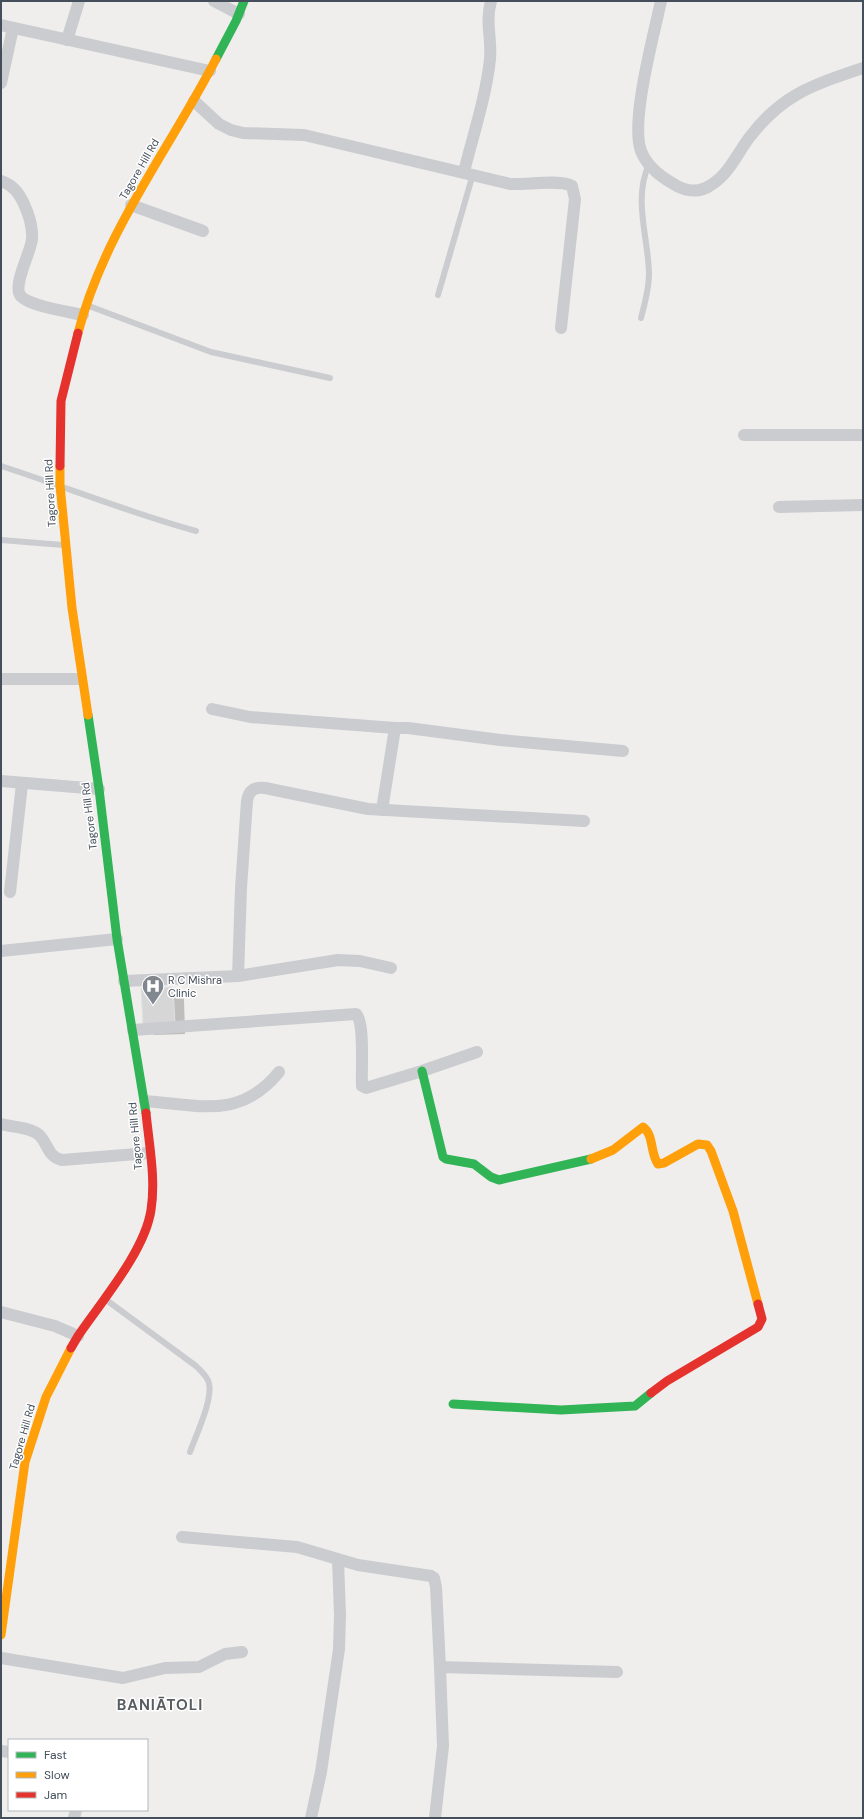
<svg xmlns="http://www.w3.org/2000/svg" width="864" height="1819" font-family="'DM Sans',sans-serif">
<rect width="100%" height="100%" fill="#efeeed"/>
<path fill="#0003" d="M173,988l11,11 1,35 -31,1 -10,-10z"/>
<path fill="#d6d6d7" stroke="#e0e0e0" d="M173,987l2,37 -32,1 -2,-37z"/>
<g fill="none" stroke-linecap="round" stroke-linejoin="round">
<g stroke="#cacccf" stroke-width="6">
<path d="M438,295l35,-121"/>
<path d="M89,306l122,46 119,26"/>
<path d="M641,318c4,-15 8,-29 8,-45 -1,-37 -16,-74 0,-109"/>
<path d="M1,466c65,21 129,47 195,65"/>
<path d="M1,540l62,5"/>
<path d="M105,1299l91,67c5,5 11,10 13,17 4,17 -13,52 -19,69"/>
</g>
<g stroke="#cacccf" stroke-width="12">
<path d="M214,1l25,13"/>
<path d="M661,1c-7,34 -31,120 -20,150 6,15 17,24 31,32 12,8 26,11 39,2 18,-11 26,-31 38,-47 33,-44 64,-53 114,-70"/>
<path d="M1,25l209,46"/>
<path d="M67,40l12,-39"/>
<path d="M1,83l12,-55"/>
<path d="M194,101l25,23 12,6 12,3 61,2 17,4 189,45c16,1 50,-5 62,2l3,13 -14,129"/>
<path d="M464,172c9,-37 22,-75 26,-113 2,-20 -5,-36 1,-58"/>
<path d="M1,181c12,4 18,12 23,23 5,11 9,22 8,35 -1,13 -19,45 -12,56 7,11 50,17 63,20"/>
<path d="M131,205l72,26"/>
<path d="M744,435h119"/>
<path d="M779,507l84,-2"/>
<path d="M1,679h80"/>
<path d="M212,709l38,8 145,11"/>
<path d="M1,781l98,8"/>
<path d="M382,810l13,-82h13l92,12 123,11"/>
<path d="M10,892l12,-108"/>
<path d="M1,951l116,-12"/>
<path d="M238,976l3,-88 6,-87c2,-11 7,-14 18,-13l103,21 216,12"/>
<path d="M124,981l114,-5 100,-16 22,1 31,7"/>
<path d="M133,1030l223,-16c9,8 5,58 6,72l4,2 56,-17 55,-19"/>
<path d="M145,1101c54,4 95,19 134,-29"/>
<path d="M1,1124c10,3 28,3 37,10 10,8 9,23 24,26l87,-7"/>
<path d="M1,1312l54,14 23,10"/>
<path d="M182,1537l115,10 61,18 73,11 3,2 2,9 4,80"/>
<path d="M1,1658l122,20 42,-10 34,-1 26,-13 17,-2"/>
<path d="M1,1751l8,1"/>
<path d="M74,1818l2,-8"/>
<path d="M311,1818l10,-46 18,-123 1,-34 -2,-55"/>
<path d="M435,1818l8,-72 -3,-79 177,5"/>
</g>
<g stroke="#30b455" stroke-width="9">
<path d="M216,59l20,-38 8,-20"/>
<path d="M88,715l11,74 18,150 29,174"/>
<path d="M422,1071l21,86 3,2 28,5 17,13 8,3 92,-21"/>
<path d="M453,1404l108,6 74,-4 16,-13"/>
</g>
<g stroke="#ff9f0a" stroke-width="9">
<path d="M78,333c26,-101 91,-183 138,-274"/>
<path d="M60,466v19l12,123 16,107"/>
<path d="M591,1159l22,-9 30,-23c11,8 7,26 15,37l6,-1 34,-19 9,1 4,6 22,60 25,93"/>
<path d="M1,1635l24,-173 21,-65 25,-49"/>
</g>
<g stroke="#e5322d" stroke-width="9">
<path d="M60,466l1,-65 17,-68"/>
<path d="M71,1348l7,-12c23,-34 67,-85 73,-126 5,-31 -2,-66 -5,-97"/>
<path d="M651,1393l16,-12 91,-54 4,-8 -4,-15"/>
</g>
</g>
<defs>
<g id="hospital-pin" transform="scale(1.15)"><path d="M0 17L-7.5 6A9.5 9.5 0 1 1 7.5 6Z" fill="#80878e" stroke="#fff"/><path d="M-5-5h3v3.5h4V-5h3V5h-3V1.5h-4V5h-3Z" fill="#fff"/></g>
</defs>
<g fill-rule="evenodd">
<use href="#hospital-pin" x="153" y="986"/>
</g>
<g text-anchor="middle" stroke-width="3" stroke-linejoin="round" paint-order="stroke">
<g font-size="11" fill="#444f5b" stroke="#fff">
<text transform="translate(139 169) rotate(-60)" y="4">Tagore Hill Rd</text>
<text transform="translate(50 493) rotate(-93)" y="4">Tagore Hill Rd</text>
<text transform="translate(89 816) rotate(-97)" y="4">Tagore Hill Rd</text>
<text transform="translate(135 1136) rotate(-95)" y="4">Tagore Hill Rd</text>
<text transform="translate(22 1437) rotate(-74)" y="4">Tagore Hill Rd</text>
</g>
<g font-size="11" fill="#444f5b" stroke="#fff" text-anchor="start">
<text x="168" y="984">R C Mishra<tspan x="168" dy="13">Clinic</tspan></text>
</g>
<g font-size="15" font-weight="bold" letter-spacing="1" fill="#595d62" stroke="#fff">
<text x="160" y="1710">BANIĀTOLI</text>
</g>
</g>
<rect width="864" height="1819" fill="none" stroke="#444f5b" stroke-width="4"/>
<rect x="8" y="1739" width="140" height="72" fill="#ffffff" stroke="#b4b9bd"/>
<rect x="16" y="1752" width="20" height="6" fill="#30b455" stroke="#b4b9bd"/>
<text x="44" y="1759" font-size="12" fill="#444f5b">Fast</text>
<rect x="16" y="1772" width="20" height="6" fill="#ff9f0a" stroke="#b4b9bd"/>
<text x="44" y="1779" font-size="12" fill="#444f5b">Slow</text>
<rect x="16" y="1792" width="20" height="6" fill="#e5322d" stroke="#b4b9bd"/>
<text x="44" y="1799" font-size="12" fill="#444f5b">Jam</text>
</svg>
